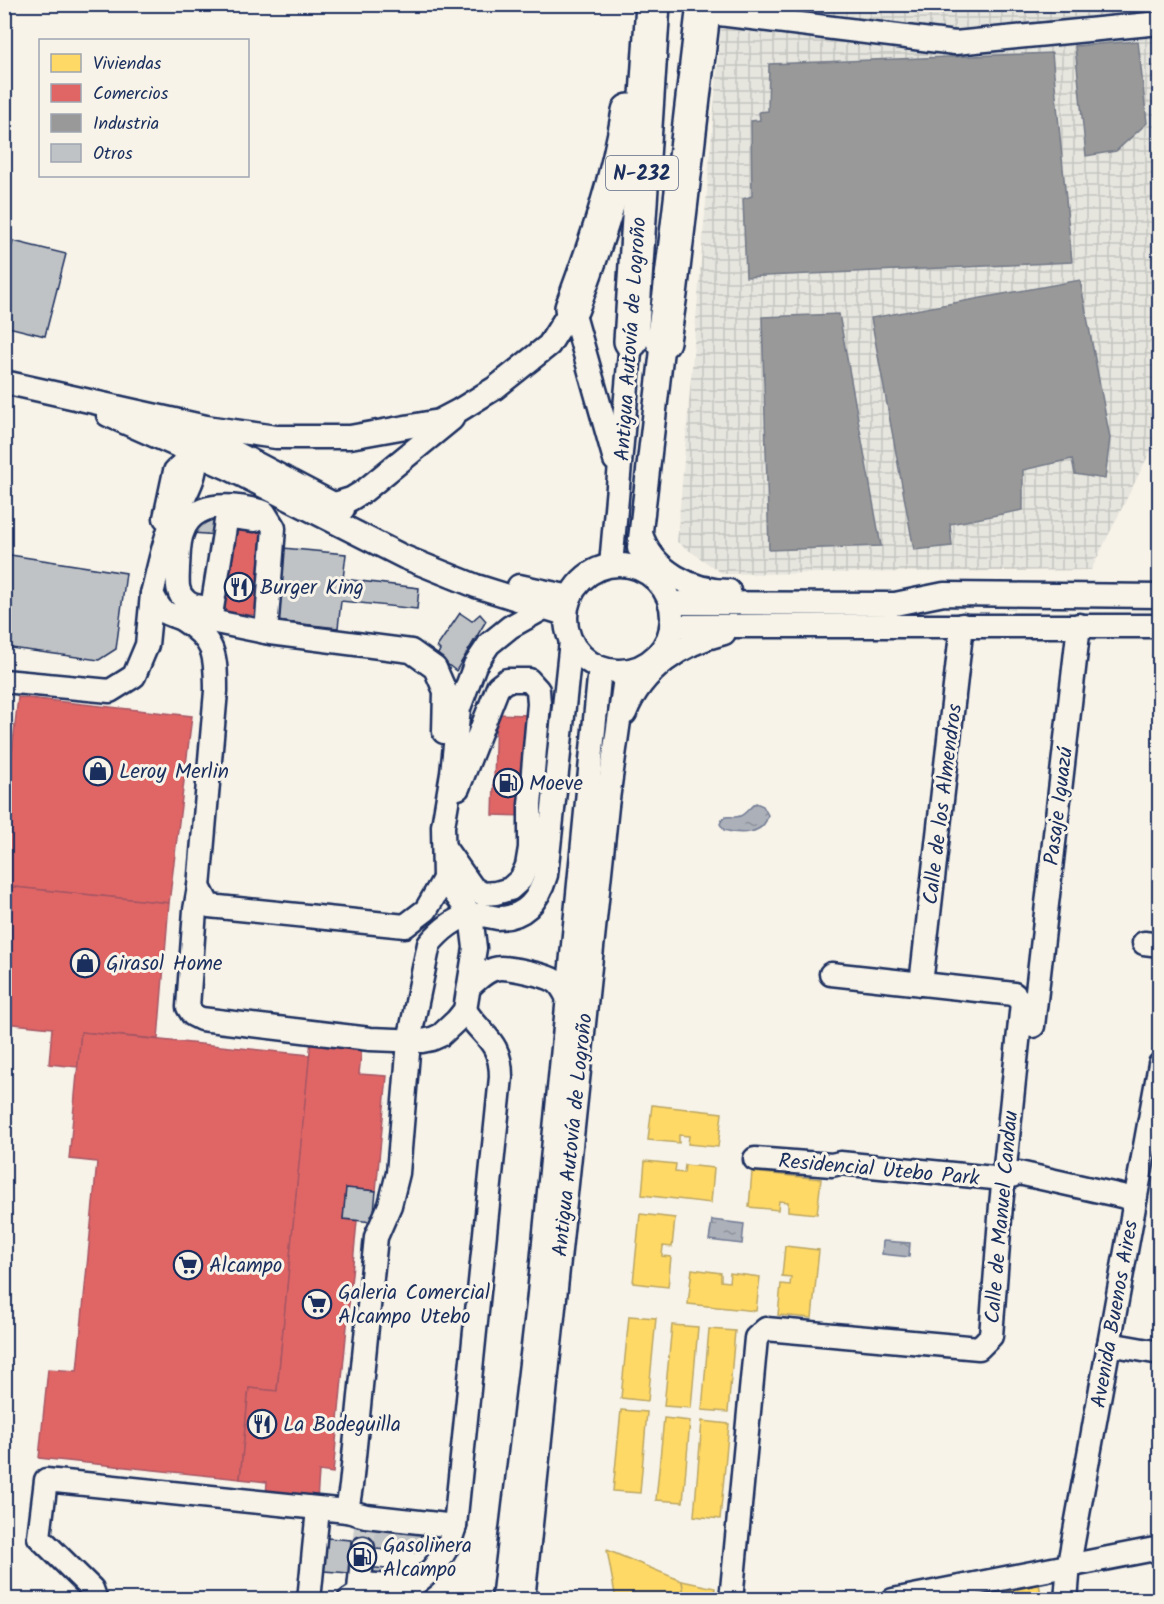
<svg xmlns="http://www.w3.org/2000/svg" width="1164" height="1604" font-family="Kalam,sans-serif">
<defs>
<pattern id="industrial-grid" width="8" height="8" patternUnits="userSpaceOnUse" patternTransform="scale(1.5)"><rect width="8" height="8" fill="#e6e5de"/><path d="M0 4h8M4 0v8" fill="none" stroke="#c5c5c1"/></pattern>
<pattern id="water-ripples" width="26" height="14" patternUnits="userSpaceOnUse" patternTransform="scale(1.5)"><rect width="26" height="14" fill="#acb0b9"/><path d="M2 4q2-2 4 0t4 0M15 11q2-2 4 0t4 0" fill="none" stroke="#8b909a"/></pattern>
</defs>
<rect width="100%" height="100%" fill="#f7f3e8"/>
<filter id="ink" filterUnits="userSpaceOnUse"><feTurbulence type="fractalNoise" baseFrequency=".0167" numOctaves="2"/><feDisplacementMap in="SourceGraphic" scale="12" xChannelSelector="R" yChannelSelector="G"/><feConvolveMatrix kernelMatrix="1 2 1 2 8 2 1 2 1" color-interpolation-filters="sRGB"/></filter>
<g filter="url(#ink)">
<path fill="url(#industrial-grid)" d="M724,5h435v429l-68,136 -368,4 -46,-32 44,-515z"/>
<g fill="url(#water-ripples)" stroke="#727c95" stroke-width="1.5">
<path d="M756,803l7,3 5,9c-4,20 -28,20 -44,15l-4,-6c5,-13 11,-4 20,-8 7,-3 9,-9 16,-13z"/>
<path d="M712,1220l32,4 -2,20 -33,-4z"/>
<path d="M883,1241l27,2 -1,14 -27,-3z"/>
</g>
<g fill="#ffd966" stroke="#bba664" stroke-width="1.5">
<path d="M652,1105l70,8 -4,34 -30,-3 1,-8 -10,-1v8l-31,-3z"/>
<path d="M645,1161l31,3 -1,8 9,1 1,-8 29,3 -3,35 -69,-8z"/>
<path d="M752,1172l69,7 -4,35 -29,-3v-9l-9,-1 -1,9 -29,-3z"/>
<path d="M640,1214l35,4 -3,29 -9,-1 -1,10 9,1 -3,30 -35,-4z"/>
<path d="M785,1246l34,4 -7,68 -34,-3 3,-31 9,1 1,-8 -9,-1z"/>
<path d="M692,1269l29,4v8l8,1 1,-9 30,4 -4,34 -68,-7z"/>
<path d="M629,1316l27,2 -8,83 -27,-3z"/>
<path d="M672,1325l26,2 -7,81 -27,-2z"/>
<path d="M709,1329l26,2 -7,81 -26,-2z"/>
<path d="M621,1410l26,2 -7,81 -27,-2z"/>
<path d="M664,1418l26,3 -7,81 -27,-2z"/>
<path d="M702,1421l27,3 -9,95 -26,-3z"/>
<path d="M607,1550l75,31 3,19h-69z"/>
<path d="M682,1581l33,7 -1,12h-29z"/>
<path d="M1039,1583l3,17h-89z"/>
</g>
<g fill="#e06666" stroke="#a55664" stroke-width="1.5">
<path d="M230,522l32,4 -7,89 -34,-2z"/>
<path d="M18,697l174,19 -23,187 -165,-17v-60z"/>
<path d="M496,714l33,1 -3,101 -33,-1z"/>
<path d="M4,886l165,17 -11,136 -77,-7 -3,35 -29,-3 3,-36 -48,-5z"/>
<path d="M81,1032l229,23 -33,336 -28,-3 -9,91 -201,-21 9,-89 29,2 20,-209 -28,-3z"/>
<path d="M311,1040l51,5 -3,29 28,2 -11,115 -30,-3 -3,31 14,2 -24,252 -14,-2 -2,30 -51,-5 1,-14 -27,-3 9,-91 28,3z"/>
</g>
<g fill="#999" stroke="#737987" stroke-width="1.5">
<path d="M1138,41l9,82 -31,28 -30,5 -11,-110z"/>
<path d="M1052,53l20,209 -326,15 -3,-78 9,-3 -1,-75 9,-1 -1,-8 9,-1 1,-47z"/>
<path d="M1080,280l30,158 -5,41 -30,-5 -3,-15 -49,11v40l-73,14 2,22 -38,4 -43,-232z"/>
<path d="M839,314l42,232 -112,4 -7,-233z"/>
</g>
<g fill="#c0c3c5" stroke="#1b2f5e" stroke-width="1.5">
<path d="M13,241l53,13 -21,82 -41,-10v-51z"/>
<path d="M195,518l24,2 -2,15 -24,-2z"/>
<path d="M283,548l63,6 -3,25 76,9 -2,21 -76,-8 -3,27 -63,-7z"/>
<path d="M4,554l122,19 -10,76 -17,11 -95,-13z"/>
<path d="M460,613l12,8 8,-7 6,7 -30,50 -19,-15 3,-6 -3,-3z"/>
<path d="M346,1188l30,3 -3,31 -30,-3z"/>
<path d="M356,1527l65,6 -1,20 -66,-6z"/>
<path d="M327,1538l24,2 -2,33 -25,-2z"/>
<path d="M366,1567l41,4 -1,11 -41,-4z"/>
</g>
<g fill="none" stroke-linecap="round" stroke-linejoin="round">
<path stroke="#cbcccc" stroke-width="22" stroke-dasharray="22 11" stroke-linecap="butt" d="M363,1548l2,-21"/>
<g stroke="#1b2f5e" stroke-width="27">
<g id="minor">
<path d="M703,12l252,31 205,-20"/>
<path d="M572,308l43,152"/>
<path d="M4,382l202,45 70,10h74l89,-16 19,-10 37,-23 54,-43 23,-37"/>
<path d="M108,415l122,54 174,88 72,29 89,28"/>
<path d="M172,420c5,7 21,25 23,34 5,23 -17,51 -25,73 -8,22 -12,44 -18,67 3,5 6,12 10,16 5,5 15,6 21,10 32,20 33,35 33,71l-17,196 -4,23 -7,97 5,8 8,4 169,20 52,2 10,-2 9,-4 16,-15 8,-10 10,-62 -4,-33 -27,-36 -1,-53 9,-53 7,-65 16,-43 14,-21 21,-17 34,-19"/>
<path d="M194,431l149,78"/>
<path d="M335,504l16,-5 13,-8 88,-72"/>
<path d="M165,518l10,-47 27,-23"/>
<path d="M641,534c12,37 50,57 88,57"/>
<path d="M639,548l24,-207"/>
<circle cx="619" cy="618" r="53"/>
<path d="M611,565l20,-224"/>
<path d="M519,586l51,11"/>
<path d="M670,603l225,1 49,-10 216,2"/>
<path d="M212,608c-9,-1 -20,-1 -26,-7 -11,-9 -8,-21 -8,-34 1,-12 0,-25 5,-36 12,-33 55,-26 81,-19l10,16 -8,104"/>
<path d="M181,618l25,2 64,13 141,18 24,17 10,23 -1,41"/>
<path d="M210,621l16,-100 6,-4 23,3"/>
<path d="M671,626h489"/>
<path d="M4,681l106,10 24,-15 13,-31 5,-51"/>
<path d="M625,713c17,-43 57,-70 99,-80"/>
<path d="M444,847l29,41 10,6 13,-1 14,-4 11,-10 6,-13 3,-18v-43l9,-101 -1,-14 -9,-10h-22l-9,7 -40,101"/>
<path d="M199,887l10,19 196,20 21,-16 18,-31"/>
<path d="M1144,943l16,2"/>
<path d="M921,984l41,-359"/>
<path d="M469,987c9,-8 19,-19 32,-19 11,0 45,7 54,13 7,4 10,13 14,19"/>
<path d="M1033,1026l46,-401"/>
<path d="M755,1159l77,6 8,-2 164,16 15,-6 116,26"/>
<path d="M1109,1344l51,9"/>
<path d="M347,1511l19,5 89,10"/>
<path d="M360,1584l51,3"/>
<path d="M96,1600l-4,-11 -53,-52 7,-57 301,31 4,-25 25,-249 14,-32 8,-32 11,-132 20,-97c10,-12 25,-25 41,-29 9,-2 20,2 28,3 28,0 41,-19 48,-43l25,-234"/>
<path d="M309,1600l9,-91"/>
<path d="M349,1600l9,-6 1,-4 4,-42"/>
<path d="M392,1600c32,-22 52,-34 63,-74l46,-449c0,-37 -19,-40 -36,-67"/>
<path d="M503,1600l35,-296 62,-636"/>
<path d="M523,1600l84,-794 19,-135"/>
<path d="M731,1600l25,-262 10,-9 213,19 12,-12 10,-131 21,-202 -8,-9 -183,-20"/>
<path d="M893,1600l267,-52"/>
<path d="M1066,1600l3,-36 91,-500"/>
</g>
</g>
<g stroke="#1b2f5e" stroke-width="38">
<g id="highway">
<path d="M572,308c24,-64 46,-129 57,-197"/>
<path d="M631,341l22,-337"/>
<path d="M663,341l7,-47 34,-290"/>
</g>
</g>
<use href="#minor" stroke="#f7f3e8" stroke-width="22"/>
<use href="#highway" stroke="#f7f3e8" stroke-width="33"/>
</g>
</g>
<defs>
<g id="restaurant-ring" transform="scale(1.5)"><circle r="9.5" fill="#f7f3e8" stroke="#1b2f5e" stroke-width="1.5"/><path d="M-5-6h1v4h1v-4h1v4h1v-4h1v5L-1.5 .5V6h-2V.5L-5-1ZM5-6V6H3V1.5H1.5Q1.5-4 5-6Z" fill="#1b2f5e"/></g>
<g id="shop-ring" transform="scale(1.5)"><circle r="9.5" fill="#f7f3e8" stroke="#1b2f5e" stroke-width="1.5"/><path d="M-5-2.5h2.3a2.7 3.5 0 0 1 5.4 0H5L5.5 6h-11ZM-1.5-2.5h3a1.5 2.3 0 0 0-3 0Z" fill="#1b2f5e"/></g>
<g id="fuel-ring" transform="scale(1.5)"><circle r="9.5" fill="#f7f3e8" stroke="#1b2f5e" stroke-width="1.5"/><path d="M-5.5-6h7V0h2V4h1.3V-2.5L3-4.5l.8-.8L6-3V5H2.5V1h-1V6h-7ZM-4.2-4.7v3.2H.2V-4.7Z" fill="#1b2f5e"/></g>
<g id="supermarket-ring" transform="scale(1.5)"><circle r="9.5" fill="#f7f3e8" stroke="#1b2f5e" stroke-width="1.5"/><path d="M-6-5.5h2.5l.6 2H6L4.5 2H-2.5L-4.4-4H-6ZM-1.5 3.2a1.3 1.3 0 1 0 .1 0ZM3 3.2a1.3 1.3 0 1 0 .1 0Z" fill="#1b2f5e"/></g>
</defs>
<g fill-rule="evenodd">
<use href="#restaurant-ring" x="239" y="587"/>
<use href="#shop-ring" x="98" y="771"/>
<use href="#fuel-ring" x="508" y="783"/>
<use href="#shop-ring" x="85" y="963"/>
<use href="#supermarket-ring" x="188" y="1265"/>
<use href="#supermarket-ring" x="317" y="1304"/>
<use href="#restaurant-ring" x="262" y="1424"/>
<use href="#fuel-ring" x="362" y="1557"/>
</g>
<g text-anchor="middle" stroke-width="6" stroke-linejoin="round" paint-order="stroke">
<rect fill="#f7f3e8" stroke="#5d6a87" stroke-width="1.5" x="606" y="156" width="72" height="34" rx="4.5"/>
<g font-size="20" font-weight="bold" fill="#1b2f5e">
<text x="642" y="180">N-232</text>
</g>
<g font-size="21" fill="#1b2f5e" stroke="#f7f3e8">
<text transform="translate(630 339) rotate(-86)" y="7">Antigua Autovía de Logroño</text>
<text transform="translate(942 804) rotate(-83)" y="7">Calle de los Almendros</text>
<text transform="translate(1058 806) rotate(-83)" y="7">Pasaje Iguazú</text>
<text transform="translate(572 1135) rotate(-84)" y="7">Antigua Autovía de Logroño</text>
<text transform="translate(879 1169) rotate(5)" y="7">Residencial Utebo Park</text>
<text transform="translate(1001 1217) rotate(-85)" y="7">Calle de Manuel Candau</text>
<text transform="translate(1114 1314) rotate(-80)" y="7">Avenida Buenos Aires</text>
</g>
<g font-size="21" fill="#1b2f5e" stroke="#f7f3e8" text-anchor="start">
<text x="260" y="594">Burger King</text>
<text x="119" y="778">Leroy Merlin</text>
<text x="529" y="790">Moeve</text>
<text x="106" y="970">Girasol Home</text>
<text x="209" y="1272">Alcampo</text>
<text x="338" y="1299">Galeria Comercial<tspan x="338" dy="24">Alcampo Utebo</tspan></text>
<text x="283" y="1431">La Bodeguilla</text>
<text x="383" y="1552">Gasolinera<tspan x="383" dy="24">Alcampo</tspan></text>
</g>
</g>
<rect width="1164" height="1604" fill="none" stroke="#f7f3e8" stroke-width="24"/>
<rect x="12" y="12" width="1140" height="1580" fill="none" stroke="#1b2f5e" stroke-width="2" filter="url(#ink)"/>
<rect x="39" y="39" width="210" height="138" fill="#f7f3e8" stroke="#9fa5b1" stroke-width="1.5"/>
<rect x="51" y="54" width="30" height="18" fill="#ffd966" stroke="#9fa5b1" stroke-width="1.5"/>
<text x="93" y="69" font-size="18" fill="#1b2f5e">Viviendas</text>
<rect x="51" y="84" width="30" height="18" fill="#e06666" stroke="#9fa5b1" stroke-width="1.5"/>
<text x="93" y="99" font-size="18" fill="#1b2f5e">Comercios</text>
<rect x="51" y="114" width="30" height="18" fill="#999999" stroke="#9fa5b1" stroke-width="1.5"/>
<text x="93" y="129" font-size="18" fill="#1b2f5e">Industria</text>
<rect x="51" y="144" width="30" height="18" fill="#c0c3c5" stroke="#9fa5b1" stroke-width="1.5"/>
<text x="93" y="159" font-size="18" fill="#1b2f5e">Otros</text>
</svg>
